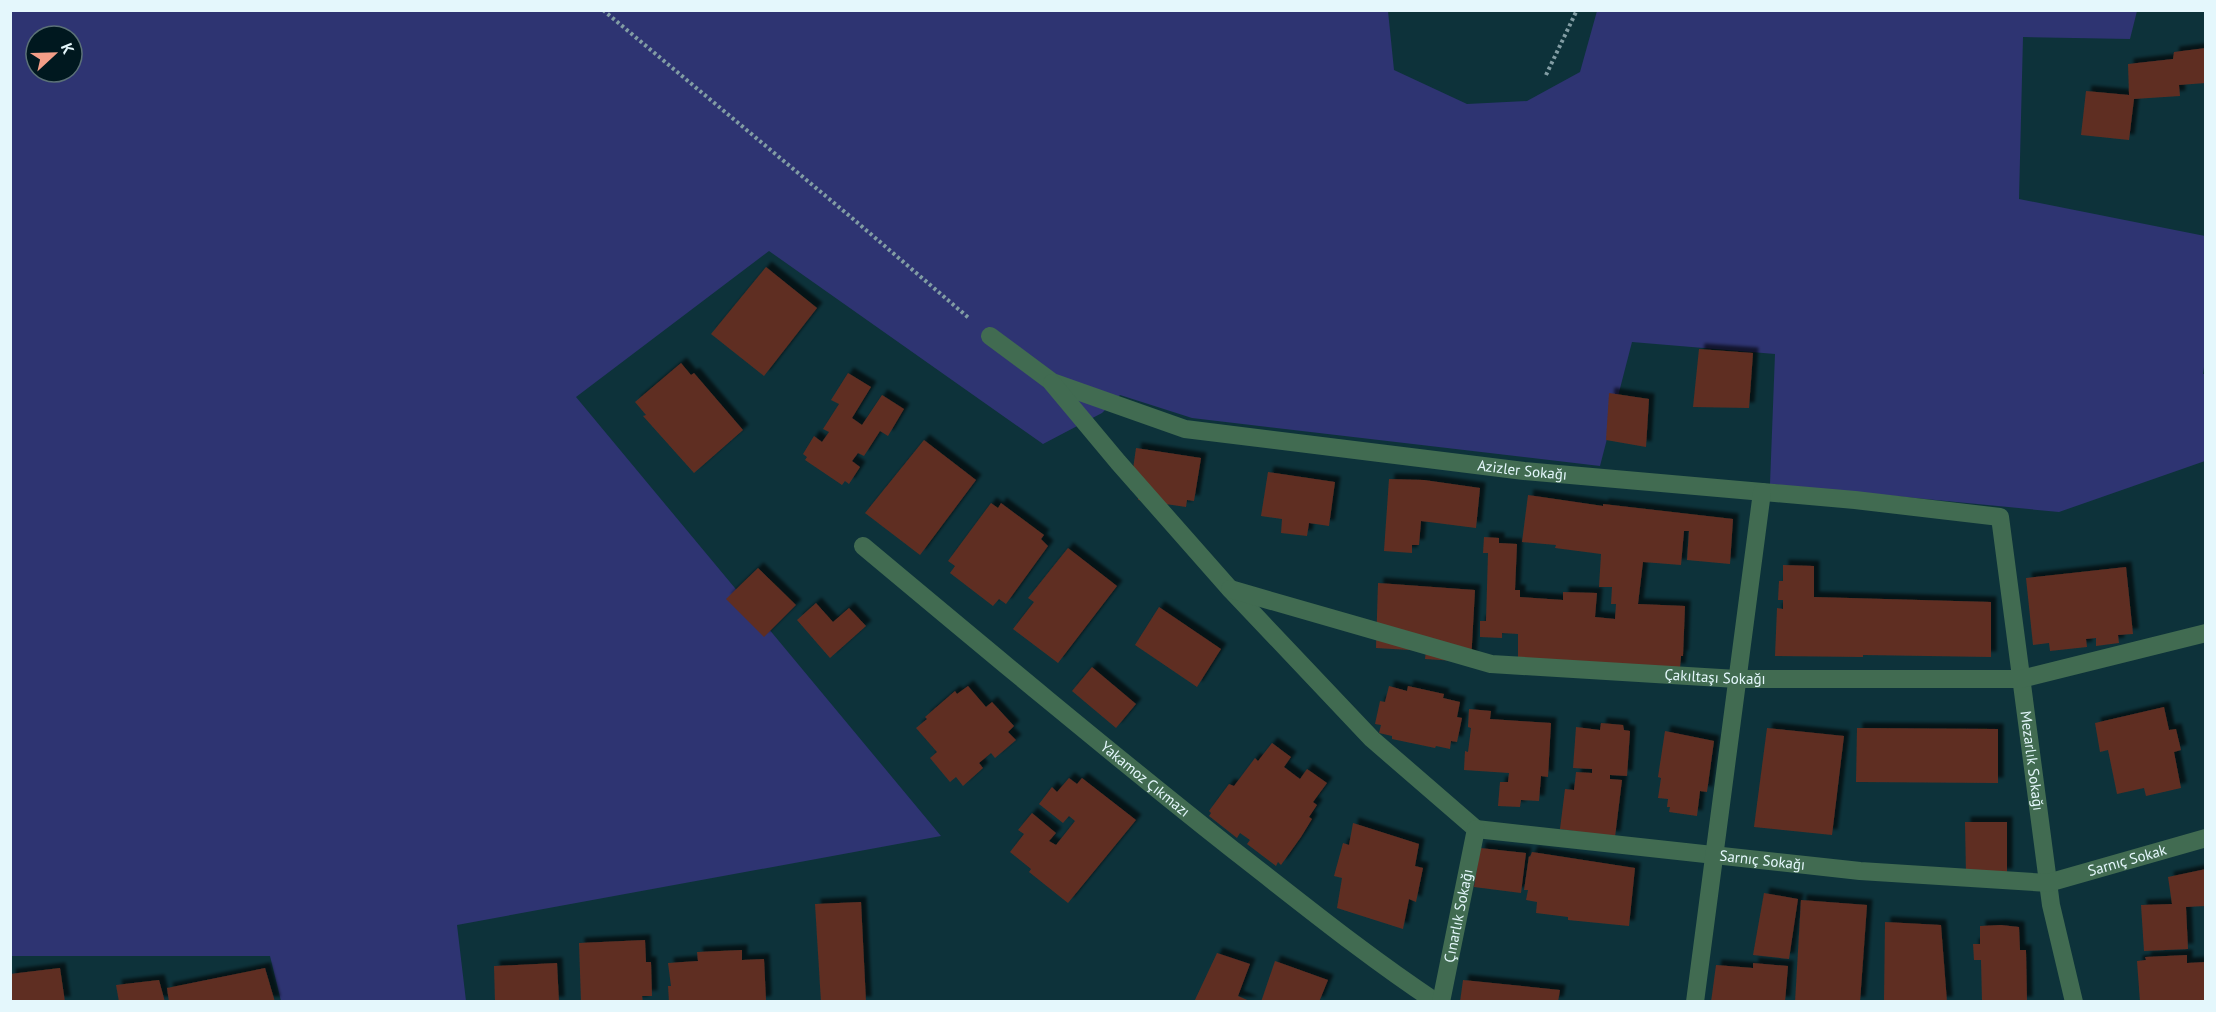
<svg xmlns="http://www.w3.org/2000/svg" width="2216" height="1012" font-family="'PT Sans',sans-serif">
<defs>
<filter id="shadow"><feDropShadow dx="5.5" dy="-5.5" stdDeviation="1.5" flood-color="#0009"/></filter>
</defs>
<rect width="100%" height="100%" fill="#0d323a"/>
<path fill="#2e3472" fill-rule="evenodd" d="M11,11h1377l6,59 73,34 60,-3 53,-29 17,-61h540l-7,28 -107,-2 -4,162 186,37 1,118 -3,20h3l-1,87 -146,51 -289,-28 5,-130 -143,-12 -32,124 -408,-48 -72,-23 -18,18 -59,31 -274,-193 -193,146 365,439 -484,89 9,76h-185l-11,-45h-259zM36,36h36v36h-36z"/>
<g fill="#5e2f23" filter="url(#shadow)">
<path d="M2206,48v35l-27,2 1,11 -46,3 -5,41 -48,-5 5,-44 43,4 -1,-31 45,-5 1,-7z"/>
<path d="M766,267l51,41 -53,68 -53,-42z"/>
<path d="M1699,349l54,4 -4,55 -56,-1z"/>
<path d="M681,363l10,12 3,-2 49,57 -49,43 -51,-57 3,-1 -11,-13z"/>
<path d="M848,373l23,14 -19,31 10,7 20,-30 22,14 -16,27 -8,-5 -16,25 -6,-3 -6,8 8,6 -11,17 -4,-3 -3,4 -37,-25 2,-3 -4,-3 11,-18 8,6 7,-10 -6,-3 16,-25 -8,-4z"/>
<path d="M1609,393l40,6 -3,48 -40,-7z"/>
<path d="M924,440l52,40 -56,75 -55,-42z"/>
<path d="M1136,448l65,10 -7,43 -7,-1 -1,7 -48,-7 2,-8 -10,-2z"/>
<path d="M1268,472l67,10 -6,44 -20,-3 -2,13 -26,-3 1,-14 -21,-3z"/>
<path d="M1389,479l35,1 56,8 -4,40 -55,-7 -2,24h-7v8l-28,-2z"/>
<path d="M1528,495l75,11v-2l130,15 -3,45 -43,-4 2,-29h-5l-3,34 -38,-3 -5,42 47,2 -2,50h-2l-1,13 -162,-10v-25l-16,-1v5l-22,-1v-16h6l2,-68h-5l1,-16 15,1v5l18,1 -2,46h5v7l43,3v-8l34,1 -2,24 20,2 1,-15h-5l1,-17h-13l2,-33 -46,-6 1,-3 -34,-3z"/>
<path d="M991,503l7,5 3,-5 43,32 -3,4 7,7 -42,58 -7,-5 -6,7 -43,-33 5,-7 -7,-5z"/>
<path d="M1068,548l49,38 -59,77 -45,-34 21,-27 -6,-4z"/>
<path d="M1783,565l31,1v31l177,5v55l-128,-2v2l-88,-1 2,-48 6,1v-9h-5l1,-19h4z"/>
<path d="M2126,567l7,67 -15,1 1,8 -23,3v-8l-10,1 1,8 -37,4 -1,-8 -16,2 -7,-67z"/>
<path d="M758,568l38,37 -32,32 -38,-38z"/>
<path d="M1378,583l97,7 -4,72 -46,-3 1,-8 -50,-3z"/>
<path d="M816,603l17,19 16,-14 17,18 -36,32 -33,-38z"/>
<path d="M1159,607l62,42 -24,38 -62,-42z"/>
<path d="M1092,667l44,37 -20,24 -44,-37z"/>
<path d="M968,686l18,21 6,-5 22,24 -6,6 8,8 -21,18 -4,-5 -12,10 4,5 -20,18 -7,-9 -6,5 -20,-24 7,-6 -21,-24 11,-9 -2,-2 30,-26 2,3z"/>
<path d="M1389,686l18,5 1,-5 36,8 -1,4 17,4 -3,15 5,1 -5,24 -6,-1 -1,8 -14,-3 -1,2 -43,-9v-3l-13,-3 2,-8 -6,-1 5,-23 5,1z"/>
<path d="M2164,707l5,23 7,-1 5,21 -7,2 7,36 -35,8 -2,-8 -27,6 -9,-44 -8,2 -5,-29z"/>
<path d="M1469,709l22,2 -1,8 61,4 -3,54 -7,-1 -2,25 -18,-1 -1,7 -22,-1 2,-24h8l1,-9 -45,-3 1,-19 3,1 3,-24 -3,-1z"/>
<path d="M1601,723l22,2 1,5 6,1 -3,45 -17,-1v4l12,1 -7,57 -55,-8 5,-40 9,1 2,-18 16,1v-4l-19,-1 3,-41 24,3z"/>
<path d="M1767,728l77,8 -12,99 -78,-8z"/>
<path d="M1857,728l141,1v54l-142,-1z"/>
<path d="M1665,731l49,10 -7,51 -7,-1 -3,25 -28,-4 1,-5h-3l1,-8 -10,-1 3,-20 -3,-1z"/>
<path d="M1272,743l19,14 -7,10 16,12 7,-10 20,14 -14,19 4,3 -8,12 3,2 -11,18 -20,28 -3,-3 -2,4 -29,-22 3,-4 -10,-7 -3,5 -28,-22 2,-3 -2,-2 20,-27 5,2 21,-28 3,3z"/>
<path d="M1069,778l8,6 5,-6 54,42 -68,83 -39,-31 2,-3 -21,-17 14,-18 -6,-4 14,-17 24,20 -7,8 7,4 19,-24 -6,-5 -6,7 -24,-19 13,-17 5,5z"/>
<path d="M1965,822h42v52l-41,1z"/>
<path d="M1353,823l66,21 -4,22 8,2 -7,34 -7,-3 -6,30 -66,-21 5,-30 -8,-2 9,-33 6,2z"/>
<path d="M1480,848l46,5 -5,40 -47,-6z"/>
<path d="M1532,852l103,16 -6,58 -61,-6v-3l-32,-4 1,-11 -11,-2 2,-10h-4l5,-34 1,1z"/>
<path d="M2206,869v37l-20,1 2,42 -44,2 -3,-46 31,-1 -4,-27z"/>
<path d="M1764,893l34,6 -9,60 -36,-4z"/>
<path d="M1801,900l66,5 -7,97h-65z"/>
<path d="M861,902l5,100h-45l-6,-98z"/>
<path d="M1885,922l56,3 6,77h-63z"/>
<path d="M2001,925l18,2 1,23h6l1,52h-45l-1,-42h-7l-1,-16h7v-18z"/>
<path d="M645,940l1,22h5l1,34h-10l1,6h-62l-2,-59z"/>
<path d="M742,950v10l22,-1 2,41 -2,2h-95l-1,-16h3l-3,-23 30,-2 -1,-9z"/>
<path d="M1217,953l33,11 -12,32 14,6h-58z"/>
<path d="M2187,955v8l19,-1v40h-66l-3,-41 9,-1 -1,-3z"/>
<path d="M1275,961l53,19 -9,22h-58z"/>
<path d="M557,963l2,39h-64l-1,-36z"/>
<path d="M1753,963l35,3 -3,36h-74l5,-37 37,3z"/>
<path d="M60,968l5,34h-55v-28z"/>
<path d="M265,968l10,34h-106l-2,-14z"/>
<path d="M159,980l6,22h-46l-3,-17z"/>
<path d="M1463,980l97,10 -2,12h-98z"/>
</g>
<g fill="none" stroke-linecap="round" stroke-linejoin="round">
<g stroke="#829da4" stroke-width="4" stroke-dasharray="3 3" stroke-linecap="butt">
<path d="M603,10l249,208 118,101"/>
<path d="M1546,75l31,-65"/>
</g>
<g stroke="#416b51" stroke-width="18">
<path id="s1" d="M990,336l62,46 133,47 339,42 331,29 145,17 51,388 23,97"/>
<path d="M1052,383l66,79 112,127 142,150 104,90"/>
<path id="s2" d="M863,546c122,102 244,204 369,303 67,52 133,106 204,153"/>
<path id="s3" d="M1230,589l261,75 246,15h284l185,-46"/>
<path id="s4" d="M1476,829l384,42 188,12 158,-45"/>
<path id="s5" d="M1441,1002l35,-173"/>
<path d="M1695,1002l67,-510"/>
</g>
</g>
<g text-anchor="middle" stroke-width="4.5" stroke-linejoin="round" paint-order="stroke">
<g font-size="15" fill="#e4f7fc" stroke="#00181f">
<text dy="5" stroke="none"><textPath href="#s1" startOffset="558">Azizler Sokağı</textPath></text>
<text dy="5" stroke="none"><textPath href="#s3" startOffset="496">Çakıltaşı Sokağı</textPath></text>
<text dy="5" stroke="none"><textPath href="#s1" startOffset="1284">Mezarlık Sokağı</textPath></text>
<text dy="5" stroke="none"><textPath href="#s2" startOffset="366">Yakamoz Çıkmazı</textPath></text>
<text dy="5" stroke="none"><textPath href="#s4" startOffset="288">Sarnıç Sokağı</textPath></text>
<text dy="5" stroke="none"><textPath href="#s4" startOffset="657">Sarnıç Sokak</textPath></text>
<text dy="5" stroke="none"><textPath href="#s5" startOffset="88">Çınarlık Sokağı</textPath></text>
</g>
</g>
<rect width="2216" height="1012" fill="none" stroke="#e4f7fc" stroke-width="24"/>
<g transform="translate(54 54) rotate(68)"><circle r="28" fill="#00181f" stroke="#5b7177" stroke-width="1.5"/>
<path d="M0-4.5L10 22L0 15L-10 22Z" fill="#f49e88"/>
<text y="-9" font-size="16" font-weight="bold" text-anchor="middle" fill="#e4f7fc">K</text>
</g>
</svg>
